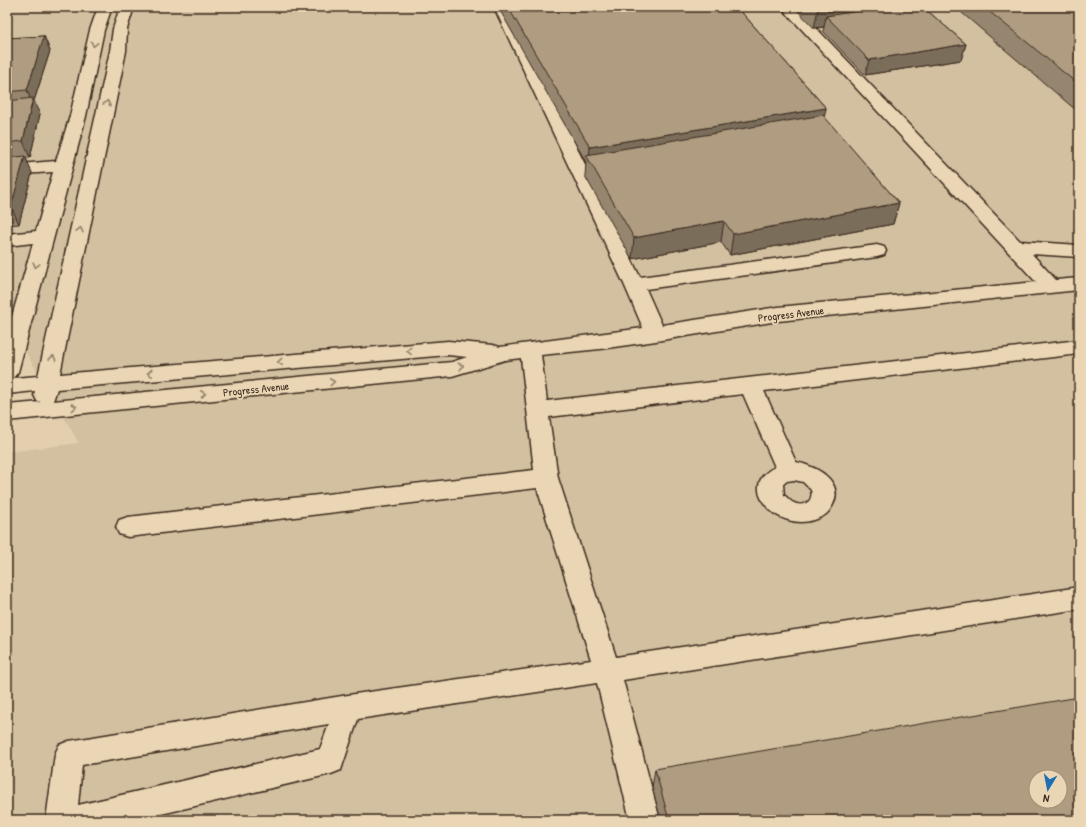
<svg xmlns="http://www.w3.org/2000/svg" width="1086" height="827" font-family="'Patrick Hand',sans-serif">
<rect width="100%" height="100%" fill="#e3cfae"/>
<filter id="ink" filterUnits="userSpaceOnUse"><feTurbulence type="fractalNoise" baseFrequency=".025" numOctaves="2"/><feDisplacementMap in="SourceGraphic" scale="8" xChannelSelector="R" yChannelSelector="G"/><feConvolveMatrix kernelMatrix="1 2 1 2 8 2 1 2 1" color-interpolation-filters="sRGB"/></filter>
<g filter="url(#ink)">
<path fill="#d3c0a0" fill-rule="evenodd" d="M7,7h1072v813h-1072v-368l72,-9 -54,-92 -18,2zM1036,777h24v24h-24z"/>
<g fill="none" stroke-linecap="round" stroke-linejoin="round">
<g stroke="#3b2a1e" stroke-width="3">
<path id="minor" d="M98,7h14l-8,23 -18,86 -68,256 -5,6 25,-2 72,-325 3,-22 7,-22h14l-7,22 -1,22 -66,323 388,-33 45,4 7,2 143,-19 -19,-44 -130,-277h14l132,270 237,-32 7,2 2,4 -2,4 -7,2 -231,32 16,36 116,-18 258,-25 -255,-275h15l224,234 59,4v12l-47,-3 24,26 23,-2v12l-301,31 -122,20 -56,8 -59,6 6,46 532,-61v14l-315,37 32,71c23,5 53,22 33,49 -4,5 -9,7 -15,9 -39,12 -78,-35 -39,-53l-32,-73 -194,23 9,61 58,179 463,-70v22l-456,71 37,140h-30l-33,-137 -239,36 -17,51 -10,4 -195,46h-90l9,-66 4,-9 10,-4 279,-46 243,-35 -54,-172 -409,49 -9,-3 -3,-7 3,-7 9,-3 406,-47 -13,-112 -16,2 -53,16 -445,45v-16l34,-3 -4,-1 -3,-6 1,-4 -28,3v-60l26,-91 -26,3v-12l29,-3 17,-59 -46,3v-10l49,-4 14,-45 20,-86zM448,355l19,2 -15,5 -399,39 4,-12zM794,480l9,2 8,8c3,13 -9,18 -19,12 -3,-2 -5,-5 -8,-7l-1,-11 4,-3zM329,724l-9,25 -242,56 4,-40z"/>
</g>
<use href="#minor" fill="#ead6b4" fill-rule="evenodd"/>
</g>
<g fill="#96866f" stroke="#3b2a1e">
<path d="M498,7h239l89,101 -2,9 75,86 -6,21 -163,31 -9,-13 -89,17 -47,-83 1,-14z"/>
<path d="M794,7h129l43,37 -5,16 -96,15 -42,-44 1,-4 -10,1z"/>
<path d="M955,7h124v104h-2z"/>
<path d="M44,36l6,15 -16,50 6,13 -10,44h-4l6,15 -13,51 -12,1v-187z"/>
<path d="M655,769l424,51h-418l-9,-33z"/>
</g>
<g fill="#7a6d5a" stroke="#3b2a1e">
<path d="M832,7h81l-87,9 -2,11 -10,1 4,-19z"/>
<path d="M44,36l6,15 -16,50 6,13 -10,44 -7,-17 9,-37 -5,-14z"/>
<path d="M966,44l-5,16 -96,15 4,-15z"/>
<path d="M826,108l-4,20 -233,33 1,-14z"/>
<path d="M25,156l7,17 -13,51 -8,-17z"/>
<path d="M899,203l-6,21 -163,31 3,-21z"/>
<path d="M724,221l-3,21 -89,17 2,-21z"/>
</g>
<g fill="#af9c81" stroke="#3b2a1e" fill-rule="evenodd">
<path d="M508,7h229l89,101 -236,39z"/>
<path d="M816,7h16l-14,2z"/>
<path d="M885,7h38l43,37 -97,16 -43,-44z"/>
<path d="M984,7h95v78z"/>
<path d="M44,36l-17,54 -20,2v-54z"/>
<path d="M33,98l-10,43 -16,2v-42z"/>
<path d="M823,115l76,88 -166,31 -9,-13 -90,17 -48,-83z"/>
<path d="M25,156l-14,51 -4,1v-50z"/>
<path d="M1079,697v123h-410l-14,-51zM1036,777h24v24h-24z"/>
</g>
<defs><path id="oneway-chevron" d="M-2-3.5L2.5 0L-2 3.5" fill="none" stroke-width="1.6" stroke-linecap="round" stroke-linejoin="round"/></defs>
<g stroke="#928069">
<use href="#oneway-chevron" transform="translate(94 44) rotate(103)"/>
<use href="#oneway-chevron" transform="translate(107 103) rotate(-78)"/>
<use href="#oneway-chevron" transform="translate(80 230) rotate(-78)"/>
<use href="#oneway-chevron" transform="translate(36 265) rotate(105)"/>
<use href="#oneway-chevron" transform="translate(409 351) rotate(176)"/>
<use href="#oneway-chevron" transform="translate(53 358) rotate(-78)"/>
<use href="#oneway-chevron" transform="translate(280 362) rotate(175)"/>
<use href="#oneway-chevron" transform="translate(461 366) rotate(-17)"/>
<use href="#oneway-chevron" transform="translate(150 373) rotate(175)"/>
<use href="#oneway-chevron" transform="translate(332 382) rotate(-6)"/>
<use href="#oneway-chevron" transform="translate(203 394) rotate(-6)"/>
<use href="#oneway-chevron" transform="translate(74 407) rotate(-6)"/>
</g>
</g>
<g text-anchor="middle" stroke-width="3.5" stroke-linejoin="round" paint-order="stroke">
<g font-size="11" fill="#3b2a1e" stroke="#ead6b4">
<text transform="translate(791 314) rotate(-7)" y="4">Progress Avenue</text>
<text transform="translate(256 389) rotate(-6)" y="4">Progress Avenue</text>
</g>
</g>
<rect width="1086" height="827" fill="none" stroke="#ead6b4" stroke-width="24"/>
<rect x="12" y="12" width="1062" height="803" fill="none" stroke="#3b2a1e" stroke-width="1.5" filter="url(#ink)"/>
<g transform="translate(1048 789) rotate(190)"><circle r="19" fill="#ead6b4" stroke="#a49178"/>
<path d="M0-3L7 15L0 10L-7 15Z" fill="#1f6fb2"/>
<text y="-6" font-size="11" font-weight="bold" text-anchor="middle" fill="#3b2a1e">N</text>
</g>
</svg>
